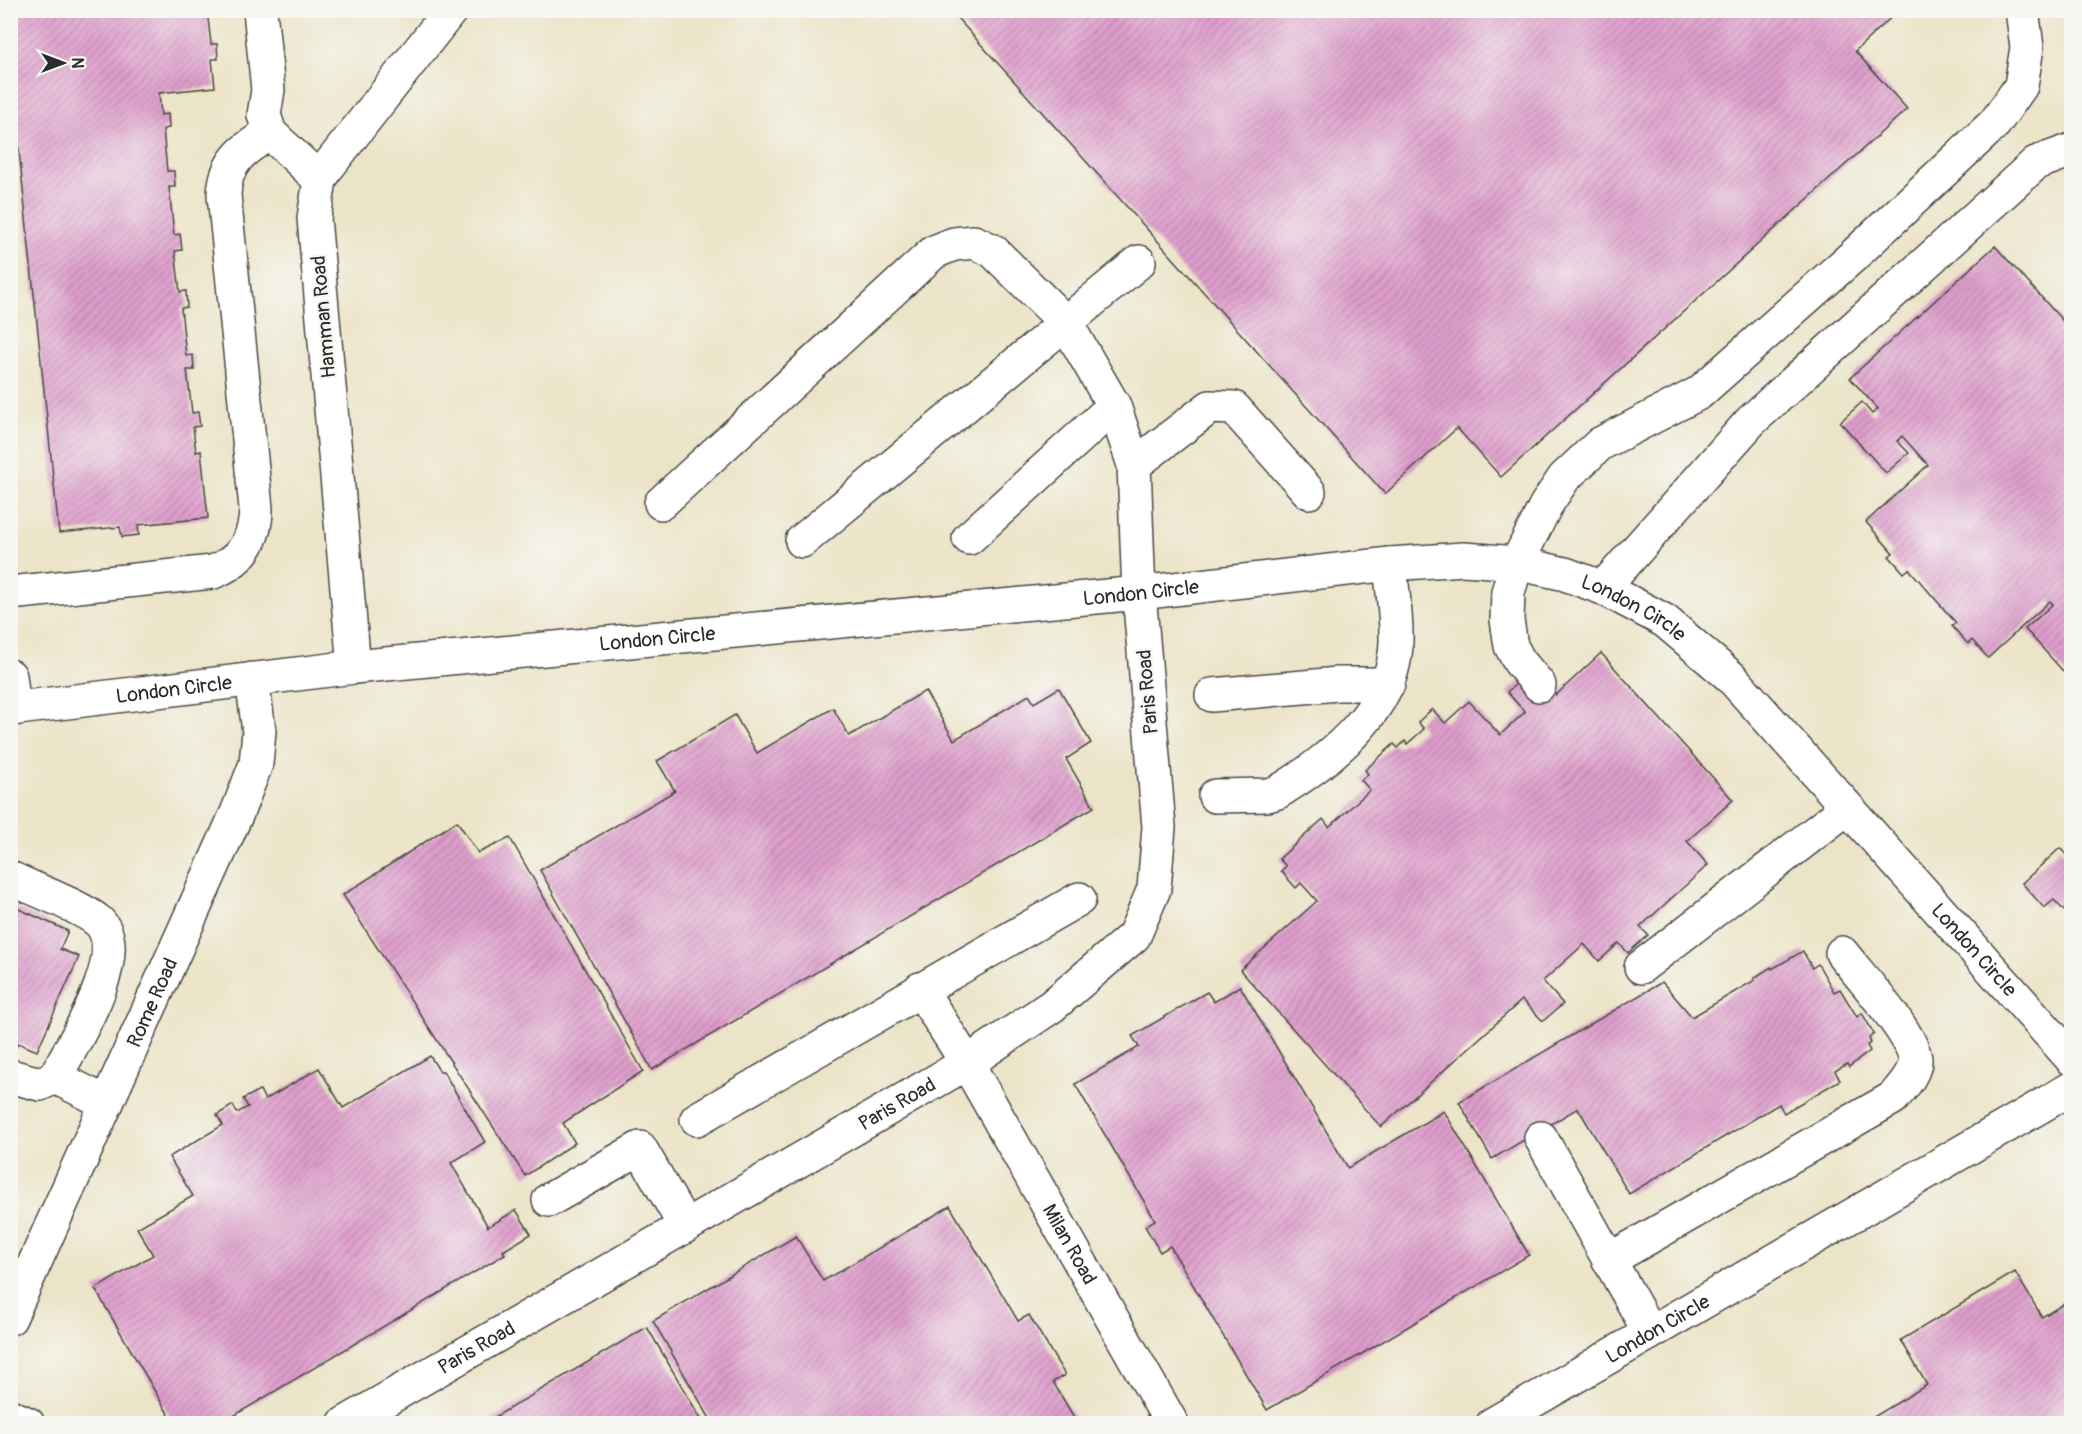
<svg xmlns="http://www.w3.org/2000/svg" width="2082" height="1434" font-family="Pangolin,sans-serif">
<defs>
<pattern id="building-hatch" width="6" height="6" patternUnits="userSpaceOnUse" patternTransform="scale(1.5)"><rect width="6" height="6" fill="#df9ecc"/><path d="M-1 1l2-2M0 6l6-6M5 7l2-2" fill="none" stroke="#b581a6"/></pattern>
</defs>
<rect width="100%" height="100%" fill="#f6f6f2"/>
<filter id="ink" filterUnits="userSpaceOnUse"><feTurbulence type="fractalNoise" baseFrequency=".0167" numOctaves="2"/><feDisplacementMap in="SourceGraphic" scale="12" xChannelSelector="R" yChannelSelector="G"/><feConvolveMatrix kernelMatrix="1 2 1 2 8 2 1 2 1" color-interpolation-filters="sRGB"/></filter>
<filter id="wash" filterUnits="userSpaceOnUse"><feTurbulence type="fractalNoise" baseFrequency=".008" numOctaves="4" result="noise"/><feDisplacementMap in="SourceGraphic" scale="24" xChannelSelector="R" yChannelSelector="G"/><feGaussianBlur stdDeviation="1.35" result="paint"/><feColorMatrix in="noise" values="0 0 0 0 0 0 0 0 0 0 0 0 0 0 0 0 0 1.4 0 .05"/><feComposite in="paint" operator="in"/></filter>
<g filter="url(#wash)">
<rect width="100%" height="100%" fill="#ece4c8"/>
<g id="blocks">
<g fill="url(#building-hatch)">
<path d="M10,10h197l4,34h6l1,15h-6l3,28 -56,6 2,22 7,-1 1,14 -6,1 4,42h7l1,16h-6l5,48 6,-1 2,16 -7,1 5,41 6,-1 1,16 -6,1 5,48 7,-1 1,15h-7l5,43 6,-1 2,14 -7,1 3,25 5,-1 7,67 -70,7 1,10 -17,2 -2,-10 -61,6 -49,-468z"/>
<path d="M950,10h949l-44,41 52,58 -406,368 -44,-49 -72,66z"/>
<path d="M1995,246l77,85v350l-47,-52 28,-25 -3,-3 -62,57 -16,-18 -4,4 -16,-18 4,-3 -47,-54 -5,4 -15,-17 4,-3 -27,-31 62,-57 -26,-29 -5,5 12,12 -23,20 -46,-51 22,-20 10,12 6,-5 -28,-31z"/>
<path d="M1601,653l132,147 -46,41 21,24 -68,62 8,8 -20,18 -9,-10 -20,18 -15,-17 -41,37 20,23 -20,17 -21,-21 -141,127 -141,-157 77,-69 -16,-18 -5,5 -15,-17 5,-5 -7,-7 44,-40 6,8 41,-37 -9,-10 7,-6 -3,-4 29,-26 4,4 7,-7 2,3 17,-15 -6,-7 14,-13 13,14 24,-22 31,34 25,-23 -18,-20 26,-23 23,26z"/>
<path d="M1059,688l32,55 -25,16 28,48 -442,263 -112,-200 135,-79 -18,-30 78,-46 22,38 76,-45 16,28 76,-45 29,49 75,-45 5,8z"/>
<path d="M457,821l21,32 32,-15 133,233 -80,52 12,20 -50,33 -182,-281z"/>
<path d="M2060,848l12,13v58l-18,-19 -10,8 -22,-25z"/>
<path d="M10,905l58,26 -8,18 19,8 -42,94 -19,-8 -8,17z"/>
<path d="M1803,951l9,17 6,-4 16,28 6,-3 17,28 5,-4 12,21 -5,4 2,5 -4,2 3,6 -21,16 -2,-3 -12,7 5,9 -56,33 -5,-9 -150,90 -51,-86 -86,51 -33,-57 203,-120 30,35 63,-37 -1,-2 17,-11 1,2z"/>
<path d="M1240,986l108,182 96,-57 85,144 -262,155 -97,-164 -10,6 -15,-26 10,-6 -80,-136 64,-37 -7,-11 75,-44 7,10z"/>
<path d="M430,1056l10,16 3,-1 42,71 -34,21 37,64 28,-17 15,24 -28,17 2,3 -285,170h-46l-79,-135 58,-34 -16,-27 56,-32 -24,-39 54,-32 -6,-10 16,-10 4,8 11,-6 -5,-8 17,-9 5,10 54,-32 24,40z"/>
<path d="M950,1206l68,115 11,-6 36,60 -12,7 25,42h-365l-60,-103 143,-85 27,45z"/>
<path d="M2015,1272l27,45 30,-18v125h-210l65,-39 -26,-45z"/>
<path d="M647,1327l57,97h-221z"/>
</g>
</g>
</g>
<g filter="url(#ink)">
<use href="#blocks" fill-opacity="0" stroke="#484743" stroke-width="1.5"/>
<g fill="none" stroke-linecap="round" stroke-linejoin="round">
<g stroke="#484743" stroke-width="36">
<g id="minor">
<path d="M260,10l8,80 -4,25 6,18 50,47"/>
<path d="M1134,465l76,-58 24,1 75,84"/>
<path d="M969,538l145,-132"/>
<path d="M802,541l337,-279"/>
<path d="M1603,588l148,-167 285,-258 36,-13"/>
<path d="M10,593l203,-21c29,-11 43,-33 43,-64l-32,-313c1,-33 19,-46 46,-62"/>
<path d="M354,667l-40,-449 6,-38 7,-12 124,-158"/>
<path d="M10,676l4,33"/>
<path d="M1539,685l-20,-24 -8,-15 -4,-26 1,-28 9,-29 29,-58 18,-27 36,-34 99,-51 153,-136 143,-134 26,-37 6,-39 -5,-37"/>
<path d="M1212,695l126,-11h50"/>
<path id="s1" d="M10,709l344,-42 785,-74 251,-29 74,-5 53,4 48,11 38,14 62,33 66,56 341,382"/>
<path d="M1215,796l53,-1 10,-3c52,-32 117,-84 118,-150 1,-26 -4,-52 -6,-78"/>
<path d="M10,878c21,10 72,29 88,43 34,31 -26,124 -43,156l-15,7 -30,-8"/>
<path d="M1641,967l206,-159"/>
<path id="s2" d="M920,989l47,74 205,361"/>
<path d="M55,1077l52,26"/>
<path d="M697,1119l382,-220"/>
<path d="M1541,1138l109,195"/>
<path d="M549,1200l91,-52 45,78"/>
<path d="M1609,1260l284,-162c8,-10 23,-25 22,-39 -2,-25 -56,-84 -73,-106"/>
<path id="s3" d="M10,1318l227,-505 19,-49 3,-33 -7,-52"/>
<path d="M10,1416l18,8"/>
<path id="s4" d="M344,1424l623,-361 85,-57 82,-70 20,-47 5,-62 -20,-234 -5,-128 -20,-59 -48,-83 -73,-72 -19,-9 -20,2 -20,8 -273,251"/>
<path id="s5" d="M1493,1424l579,-336"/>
</g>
</g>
<use href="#minor" stroke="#fff" stroke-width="33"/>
</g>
</g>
<g text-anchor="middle" stroke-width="4.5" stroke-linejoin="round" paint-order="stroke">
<g font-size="20" fill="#2b2b2b" stroke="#f6f6f2">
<text transform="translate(323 317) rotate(-95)" y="7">Hamman Road</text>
<text dy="7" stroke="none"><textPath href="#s1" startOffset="1137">London Circle</textPath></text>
<text dy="7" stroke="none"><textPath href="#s1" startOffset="1641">London Circle</textPath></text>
<text dy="7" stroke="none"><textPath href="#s1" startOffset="651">London Circle</textPath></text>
<text dy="7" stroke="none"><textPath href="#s1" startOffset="165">London Circle</textPath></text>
<text transform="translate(1147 692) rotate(-95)" y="7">Paris Road</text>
<text dy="7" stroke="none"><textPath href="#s1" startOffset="2127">London Circle</textPath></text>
<text dy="7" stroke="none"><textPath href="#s3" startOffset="346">Rome Road</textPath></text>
<text dy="7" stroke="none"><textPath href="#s4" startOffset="639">Paris Road</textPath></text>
<text dy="7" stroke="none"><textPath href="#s2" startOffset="296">Milan Road</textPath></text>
<text dy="7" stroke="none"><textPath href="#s5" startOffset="190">London Circle</textPath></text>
<text dy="7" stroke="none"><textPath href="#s4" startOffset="153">Paris Road</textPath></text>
</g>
</g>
<rect width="2082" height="1434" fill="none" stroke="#f6f6f2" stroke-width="36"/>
<g transform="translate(63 63) rotate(90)" stroke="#f6f6f2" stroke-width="4.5" paint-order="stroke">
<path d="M0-4.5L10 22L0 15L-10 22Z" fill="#2b2b2b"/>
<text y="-9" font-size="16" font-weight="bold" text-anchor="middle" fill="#2b2b2b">N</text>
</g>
</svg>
